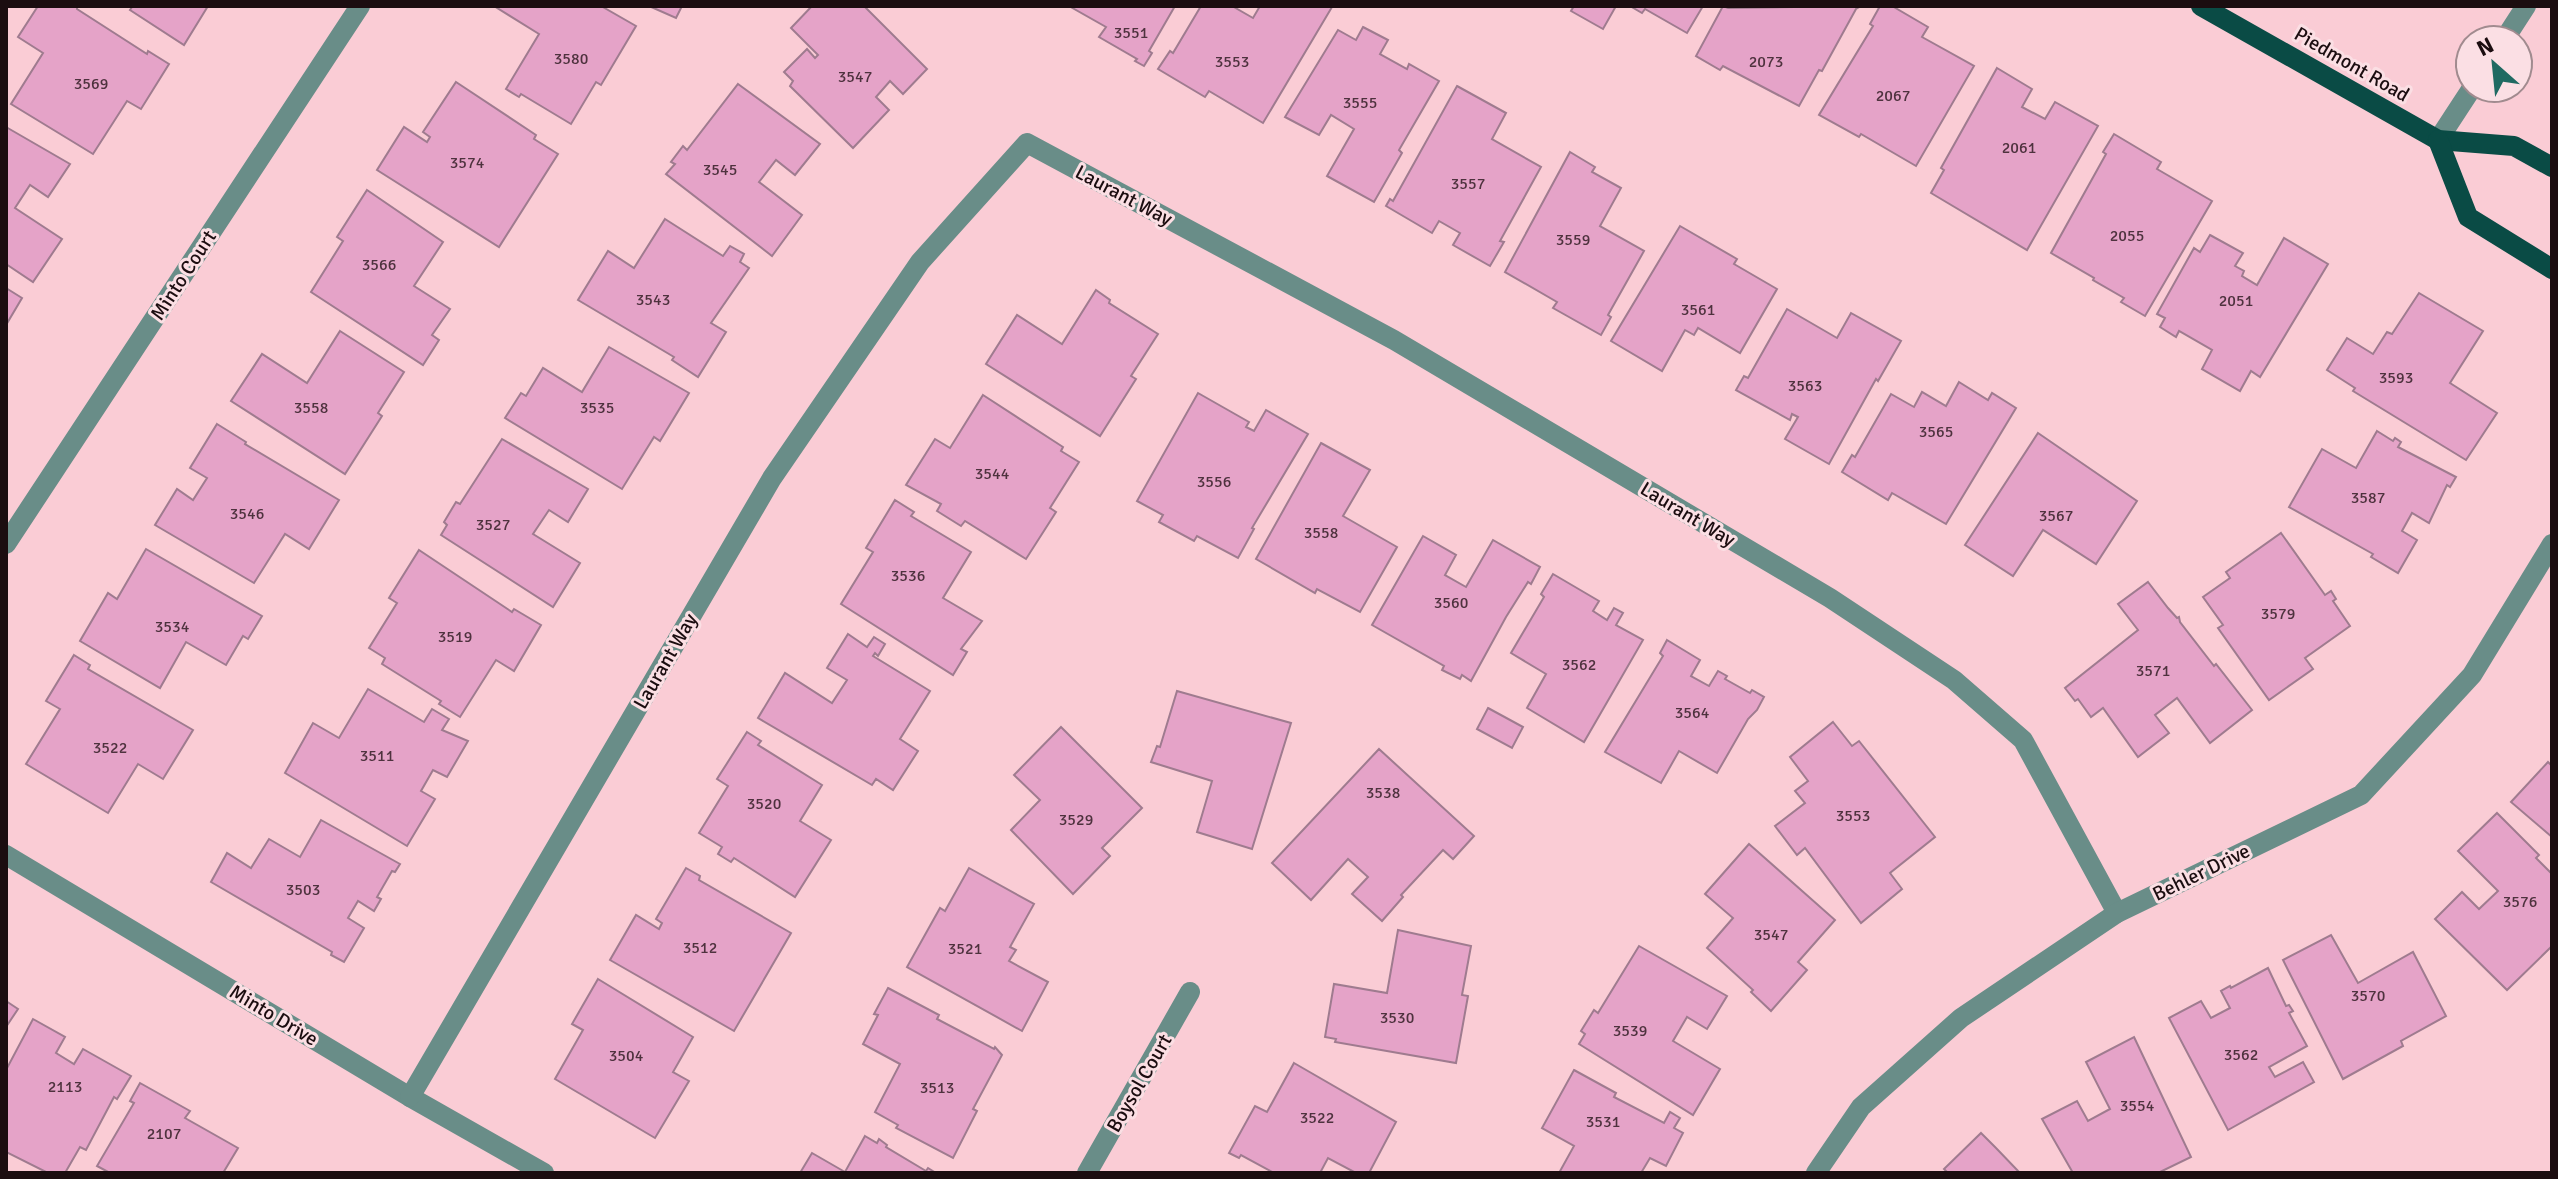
<svg xmlns="http://www.w3.org/2000/svg" width="2558" height="1179" font-family="Signika,sans-serif">
<rect width="100%" height="100%" fill="#faccd5"/>
<g fill="#e5a3c8" stroke="#9f7b8f" stroke-width="2">
<path d="M38,6h39v3l70,45 1,-3 21,13 -28,45 -14,-8 -34,53 -82,-50 32,-51 -25,-16z"/>
<path d="M130,6h78l-24,39 -54,-35 2,-3z"/>
<path d="M494,6h107l35,20 -35,59 -5,-3 -25,42 -50,-30 -2,3 -13,-8 33,-55z"/>
<path d="M649,6h33l-6,12z"/>
<path d="M812,6h52l63,63 -24,25 -13,-13 -14,16 13,13 -36,38 -63,-62 3,-5 -9,-9 23,-23 8,9 3,-3 -27,-27z"/>
<path d="M1069,6h106l-26,45 3,2 -8,13 -9,-5 2,-2 -38,-22 7,-10z"/>
<path d="M1201,6h31l21,12 7,-12 72,1 -69,116 -54,-32 -4,6 -47,-28 12,-18 3,2z"/>
<path d="M1574,6h42l-13,23 -32,-18z"/>
<path d="M1630,6h73l-16,27 -42,-24 -3,4z"/>
<path d="M1723,6l5,2 133,-2 -5,3 -34,62 -3,-1 -20,36 -76,-40 -3,4 -24,-14z"/>
<path d="M1880,6h12l36,21 -6,10 52,29 -58,100 -55,-32 -2,3 -40,-22 54,-89 -3,-2z"/>
<path d="M1363,27l25,13 -8,14 27,15 2,-5 30,17 -40,69 3,3 -28,49 -47,-26 27,-47 -23,-14 -12,20 -34,-18 53,-87 18,10z"/>
<path d="M1997,68l35,21 -10,18 23,12 10,-17 43,24 -71,124 -96,-57 13,-23 -3,-2z"/>
<path d="M456,82l80,53 -2,4 24,15 -59,93 -122,-77 27,-43 23,15 3,-5 -7,-5z"/>
<path d="M738,84l82,60 -25,31 -19,-15 -17,22 43,33 -30,41 -106,-82 9,-10 -4,-2 12,-16 4,4z"/>
<path d="M1457,86l49,27 -14,26 49,28 -41,74 4,1 -14,24 -37,-21 7,-12 -21,-12 -7,12 -46,-27 4,-7 3,2z"/>
<path d="M6,127l64,37 -22,33 -18,-12 -15,23 47,31 -29,43 -27,-18z"/>
<path d="M2114,134l47,28 -4,7 55,32 -67,115 -24,-14 3,-4 -31,-18 1,-2 -43,-25 55,-99 -3,-2z"/>
<path d="M1570,152l25,15 -3,5 29,16 -21,38 44,25 -36,64 3,2 -10,18 -48,-27 4,-6 -52,-30z"/>
<path d="M367,190l76,52 -29,44 36,23 -18,26 7,5 -16,25 -112,-73 32,-51 -6,-4z"/>
<path d="M665,219l58,37 7,-10 14,8 -4,8 9,6 -38,55 15,9 -28,45 -26,-17 2,-3 -96,-57 30,-49 26,17z"/>
<path d="M1680,226l57,33 -3,5 43,25 -37,64 -42,-25 -4,7 -9,-5 -23,41 -51,-30z"/>
<path d="M2210,235l33,18 -8,13 9,5 -2,5 15,9 27,-47 44,26 -68,113 -9,-6 -11,20 -38,-22 10,-19 -33,-19 -3,6 -16,-10 5,-9 -8,-4 37,-66 6,4z"/>
<path d="M6,288l16,10 -16,27z"/>
<path d="M1096,290l14,10 -1,3 49,31 -27,42 5,3 -36,57 -114,-72 31,-49 45,29z"/>
<path d="M2419,293l64,38 -33,52 47,30 -31,47 -113,-69 2,-3 -28,-18 20,-32 26,16 14,-22 5,2z"/>
<path d="M1787,309l50,29 14,-25 50,28 -23,40 -2,-2 -47,85 -44,-25 13,-22 -6,-3 -2,6 -54,-30 8,-14 4,2z"/>
<path d="M340,331l64,41 -26,41 4,3 -37,58 -114,-73 31,-47 45,29z"/>
<path d="M609,347l80,46 -29,48 -6,-4 -32,52 -117,-71 16,-25 5,3 17,-28 39,24z"/>
<path d="M1959,382l29,18 4,-7 24,15 -70,116 -54,-31 -4,7 -46,-28 10,-17 3,2 36,-63 23,13 8,-15 24,14z"/>
<path d="M1198,393l51,29 -3,5 8,4 12,-21 42,24 -56,94 2,1 -16,29 -41,-22 -3,5 -35,-19 4,-7 -26,-14z"/>
<path d="M983,395l80,52 -2,4 18,11 -29,46 6,4 -30,47 -61,-38 -4,5 -24,-15 4,-7 -35,-19 29,-46 15,9z"/>
<path d="M217,424l29,18 -1,2 94,56 -30,49 -24,-15 -31,49 -99,-58 22,-36 16,11 14,-22 -17,-10z"/>
<path d="M2377,431l16,10 2,-3 6,4 -3,5 58,30 -6,10 -3,-2 -18,38 -17,-10 -10,18 15,9 -19,33 -27,-16 2,-3 -84,-47 33,-58 34,19z"/>
<path d="M2038,433l99,68 -41,63 -53,-34 -30,46 -48,-31z"/>
<path d="M502,439l86,50 -20,33 -19,-12 -16,24 47,29 -27,44 -112,-72 6,-10 -3,-3 12,-20 4,2z"/>
<path d="M1321,443l49,27 -27,46 54,31 -37,65 -43,-23 -2,4 -59,-34z"/>
<path d="M895,500l19,12 -3,4 60,36 -28,46 39,23 -21,28 6,3 -14,23 -112,-71 32,-52 -7,-4z"/>
<path d="M2281,533l44,62 6,-4 5,8 -3,2 17,25 -45,32 8,11 -44,31 -51,-72 5,-3 -20,-28 27,-19 -4,-6z"/>
<path d="M1423,536l33,19 -11,20 21,12 27,-47 47,27 -9,17 -3,-2 -22,35 -35,64 -9,-6 -2,4 -18,-9 2,-4 -72,-41z"/>
<path d="M146,549l116,67 -14,23 -5,-3 -17,29 -40,-23 -26,46 -80,-47 28,-48 9,6z"/>
<path d="M419,550l93,62 2,-3 27,16 -27,46 -18,-11 -36,57 -21,-13 2,-3 -59,-37 3,-6 -16,-10 28,-45 -8,-5z"/>
<path d="M1553,574l46,27 -6,10 14,9 7,-12 9,5 -7,12 27,15 -59,102 -57,-34 19,-34 -35,-21 33,-56 -3,-3z"/>
<path d="M2148,582l20,26 9,10 2,-1 1,5 34,44 2,-2 36,46 -42,33 -33,-45 -22,17 14,18 -31,24 -35,-49 -12,9 -13,-18 -3,2 -10,-13 73,-58 -20,-26z"/>
<path d="M848,634l19,13 7,-10 11,7 -7,12 -3,-3 -2,3 57,35 -30,48 18,12 -25,39 -17,-11 -4,6 -114,-67 27,-45 47,30 15,-23 -20,-12z"/>
<path d="M1667,640l33,20 -9,16 18,10 9,-15 9,5 -2,3 25,14 2,-3 12,7 -7,13 -9,9 -31,54 -38,-22 -18,32 -56,-31 58,-96 -3,-3z"/>
<path d="M74,655l16,10 -2,4 105,61 -30,49 -25,-15 -30,49 -82,-49 34,-55 -14,-8z"/>
<path d="M368,689l56,33 8,-13 17,10 -7,11 26,11 -21,36 -14,-7 -12,21 14,8 -28,47 -122,-73 28,-50 26,15z"/>
<path d="M1177,691l114,32 -39,126 -55,-17 15,-51 -61,-19 6,-16 3,1z"/>
<path d="M1488,708l35,19 -11,21 -35,-19z"/>
<path d="M1833,722l19,24 7,-5 76,96 -45,36 12,16 -41,34 -56,-75 -8,7 -22,-29 30,-23 -10,-12 13,-10 -18,-24z"/>
<path d="M1061,727l81,81 -40,40 8,8 -37,38 -62,-64 29,-30 -26,-25z"/>
<path d="M747,732l14,9 -3,4 64,40 -22,36 31,19 -36,57 -61,-39 -3,4 -13,-8 4,-7 -23,-14 29,-47 -11,-7z"/>
<path d="M1379,749l95,87 -21,23 -10,-9 -42,45 2,2 -21,24 -30,-27 16,-17 -20,-18 -37,41 -39,-37z"/>
<path d="M2548,762l4,4v71l-41,-35z"/>
<path d="M2497,813l42,42 -3,3 16,16v72l-45,44 -72,-71 27,-27 17,17 19,-18 -40,-40z"/>
<path d="M321,820l79,44 -5,8 -3,-1 -15,26 4,2 -7,12 -16,-10 -10,17 16,10 -20,34 -13,-7 1,-3 -121,-70 16,-29 24,15 18,-29 31,18z"/>
<path d="M1749,844l86,76 -37,42 9,8 -36,41 -20,-19 2,-2 -46,-42 26,-30 -28,-24z"/>
<path d="M686,868l14,8 -1,4 92,53 -57,98 -124,-71 26,-45 23,14 3,-6 -6,-4z"/>
<path d="M969,868l65,36 -24,43 6,3 -7,11 39,21 -26,49 -115,-64 33,-59 5,3z"/>
<path d="M1398,930l73,16 -9,49 6,1 -12,67 -121,-21 1,-3 -11,-2 9,-53 53,9z"/>
<path d="M2331,935l27,48 55,-31 33,64 -45,25 2,5 -60,33 -60,-119z"/>
<path d="M1639,946l88,50 -20,33 -20,-12 -14,24 47,28 -27,46 -114,-71 6,-10 -4,-3 13,-21 4,3z"/>
<path d="M2268,968l18,38 3,-1 4,6 -4,2 18,33 -38,21 6,10 28,-15 11,20 -86,48 -59,-112 32,-17 10,17 19,-10 -9,-17 9,-5 1,2z"/>
<path d="M598,979l95,58 -20,35 16,9 -34,57 -100,-59 28,-49 -11,-6z"/>
<path d="M888,988l51,27 -2,4 57,30 1,-2 7,8 -29,54 4,2 -24,47 -57,-30 2,-3 -23,-13 25,-48 -37,-20 15,-29 -4,-1z"/>
<path d="M6,1001l12,8 -12,18z"/>
<path d="M33,1019l32,18 -9,16 18,11 9,-15 48,27 -14,23 -3,-2 -28,53 -6,-3 -15,26h-17l-42,-21v-82z"/>
<path d="M2134,1037l57,120 -33,16h-85l-31,-54 35,-18 11,20 22,-12 -24,-47z"/>
<path d="M1294,1063l102,59 -27,51h-13l-28,-15 -8,15h-46l-33,-18 -2,3 -10,-5 26,-47 12,6z"/>
<path d="M1574,1070l42,23 -2,4 50,26 6,-11 10,6 -6,10 9,5 -17,33 -16,-8 -9,15h-82l15,-27 -32,-18z"/>
<path d="M140,1083l50,28 -5,7 53,30 -15,25h-113l-13,-7 37,-63 -4,-2z"/>
<path d="M1981,1133l15,15 24,25h-72l-4,-4z"/>
<path d="M865,1136l12,7 2,-4 8,6 -1,2 40,24 2,-3 8,5h-136l12,-20 33,19z"/>
</g>
<g fill="none" stroke-linecap="round" stroke-linejoin="round">
<g stroke="#698d88" stroke-width="20">
<path d="M2504,40l22,-34"/>
<path d="M2438,140l34,-52"/>
<path d="M6,544l354,-538"/>
<path d="M6,855l404,242 134,76"/>
<path d="M410,1097l362,-619 148,-216 107,-119 367,197 436,258 124,82 69,60 94,173"/>
<path d="M1087,1173l103,-181"/>
<path d="M1816,1173l45,-66 100,-89 156,-105 244,-118 111,-120 80,-131"/>
</g>
<g stroke="#0a4b45" stroke-width="20">
<path d="M2201,6l237,134 76,6 38,21"/>
<path d="M2438,140l30,77 84,52"/>
</g>
</g>
<g text-anchor="middle" stroke-width="6" stroke-linejoin="round" paint-order="stroke">
<g font-size="16" fill="#4e323e">
<text x="1131" y="38">3551</text>
<text x="571" y="64">3580</text>
<text x="1232" y="67">3553</text>
<text x="1766" y="67">2073</text>
<text x="855" y="82">3547</text>
<text x="91" y="89">3569</text>
<text x="1893" y="101">2067</text>
<text x="1360" y="108">3555</text>
<text x="2019" y="153">2061</text>
<text x="467" y="168">3574</text>
<text x="720" y="175">3545</text>
<text x="1468" y="189">3557</text>
<text x="2127" y="241">2055</text>
<text x="1573" y="245">3559</text>
<text x="379" y="270">3566</text>
<text x="653" y="305">3543</text>
<text x="2236" y="306">2051</text>
<text x="1698" y="315">3561</text>
<text x="2396" y="383">3593</text>
<text x="1805" y="391">3563</text>
<text x="311" y="413">3558</text>
<text x="597" y="413">3535</text>
<text x="1936" y="437">3565</text>
<text x="992" y="479">3544</text>
<text x="1214" y="487">3556</text>
<text x="2368" y="503">3587</text>
<text x="247" y="519">3546</text>
<text x="2056" y="521">3567</text>
<text x="493" y="530">3527</text>
<text x="1321" y="538">3558</text>
<text x="908" y="581">3536</text>
<text x="1451" y="608">3560</text>
<text x="2278" y="619">3579</text>
<text x="172" y="632">3534</text>
<text x="455" y="642">3519</text>
<text x="1579" y="670">3562</text>
<text x="2153" y="676">3571</text>
<text x="1692" y="718">3564</text>
<text x="110" y="753">3522</text>
<text x="377" y="761">3511</text>
<text x="1383" y="798">3538</text>
<text x="764" y="809">3520</text>
<text x="1853" y="821">3553</text>
<text x="1076" y="825">3529</text>
<text x="303" y="895">3503</text>
<text x="2520" y="907">3576</text>
<text x="1771" y="940">3547</text>
<text x="700" y="953">3512</text>
<text x="965" y="954">3521</text>
<text x="2368" y="1001">3570</text>
<text x="1397" y="1023">3530</text>
<text x="1630" y="1036">3539</text>
<text x="2241" y="1060">3562</text>
<text x="626" y="1061">3504</text>
<text x="65" y="1092">2113</text>
<text x="937" y="1093">3513</text>
<text x="2137" y="1111">3554</text>
<text x="1317" y="1123">3522</text>
<text x="1603" y="1127">3531</text>
<text x="164" y="1139">2107</text>
</g>
<g font-size="20" fill="#1b0d10" stroke="#fbdfe4">
<text transform="translate(2352 64) rotate(30)" y="7">Piedmont Road</text>
<text transform="translate(1124 195) rotate(28)" y="7">Laurant Way</text>
<text transform="translate(183 275) rotate(-57)" y="7">Minto Court</text>
<text transform="translate(1688 514) rotate(31)" y="7">Laurant Way</text>
<text transform="translate(665 661) rotate(-60)" y="7">Laurant Way</text>
<text transform="translate(2201 872) rotate(-26)" y="7">Behler Drive</text>
<text transform="translate(274 1015) rotate(31)" y="7">Minto Drive</text>
<text transform="translate(1139 1083) rotate(-60)" y="7">Boysol Court</text>
</g>
</g>
<rect width="2558" height="1179" fill="none" stroke="#1b0d10" stroke-width="16"/>
<g transform="translate(2494 64) rotate(333)"><circle r="38" fill="#fbdfe4" stroke="#a18b8f" stroke-width="2"/>
<path d="M0-6L14 30L0 20L-14 30Z" fill="#206a62"/>
<text y="-12" font-size="22" font-weight="bold" text-anchor="middle" fill="#1b0d10">N</text>
</g>
</svg>
